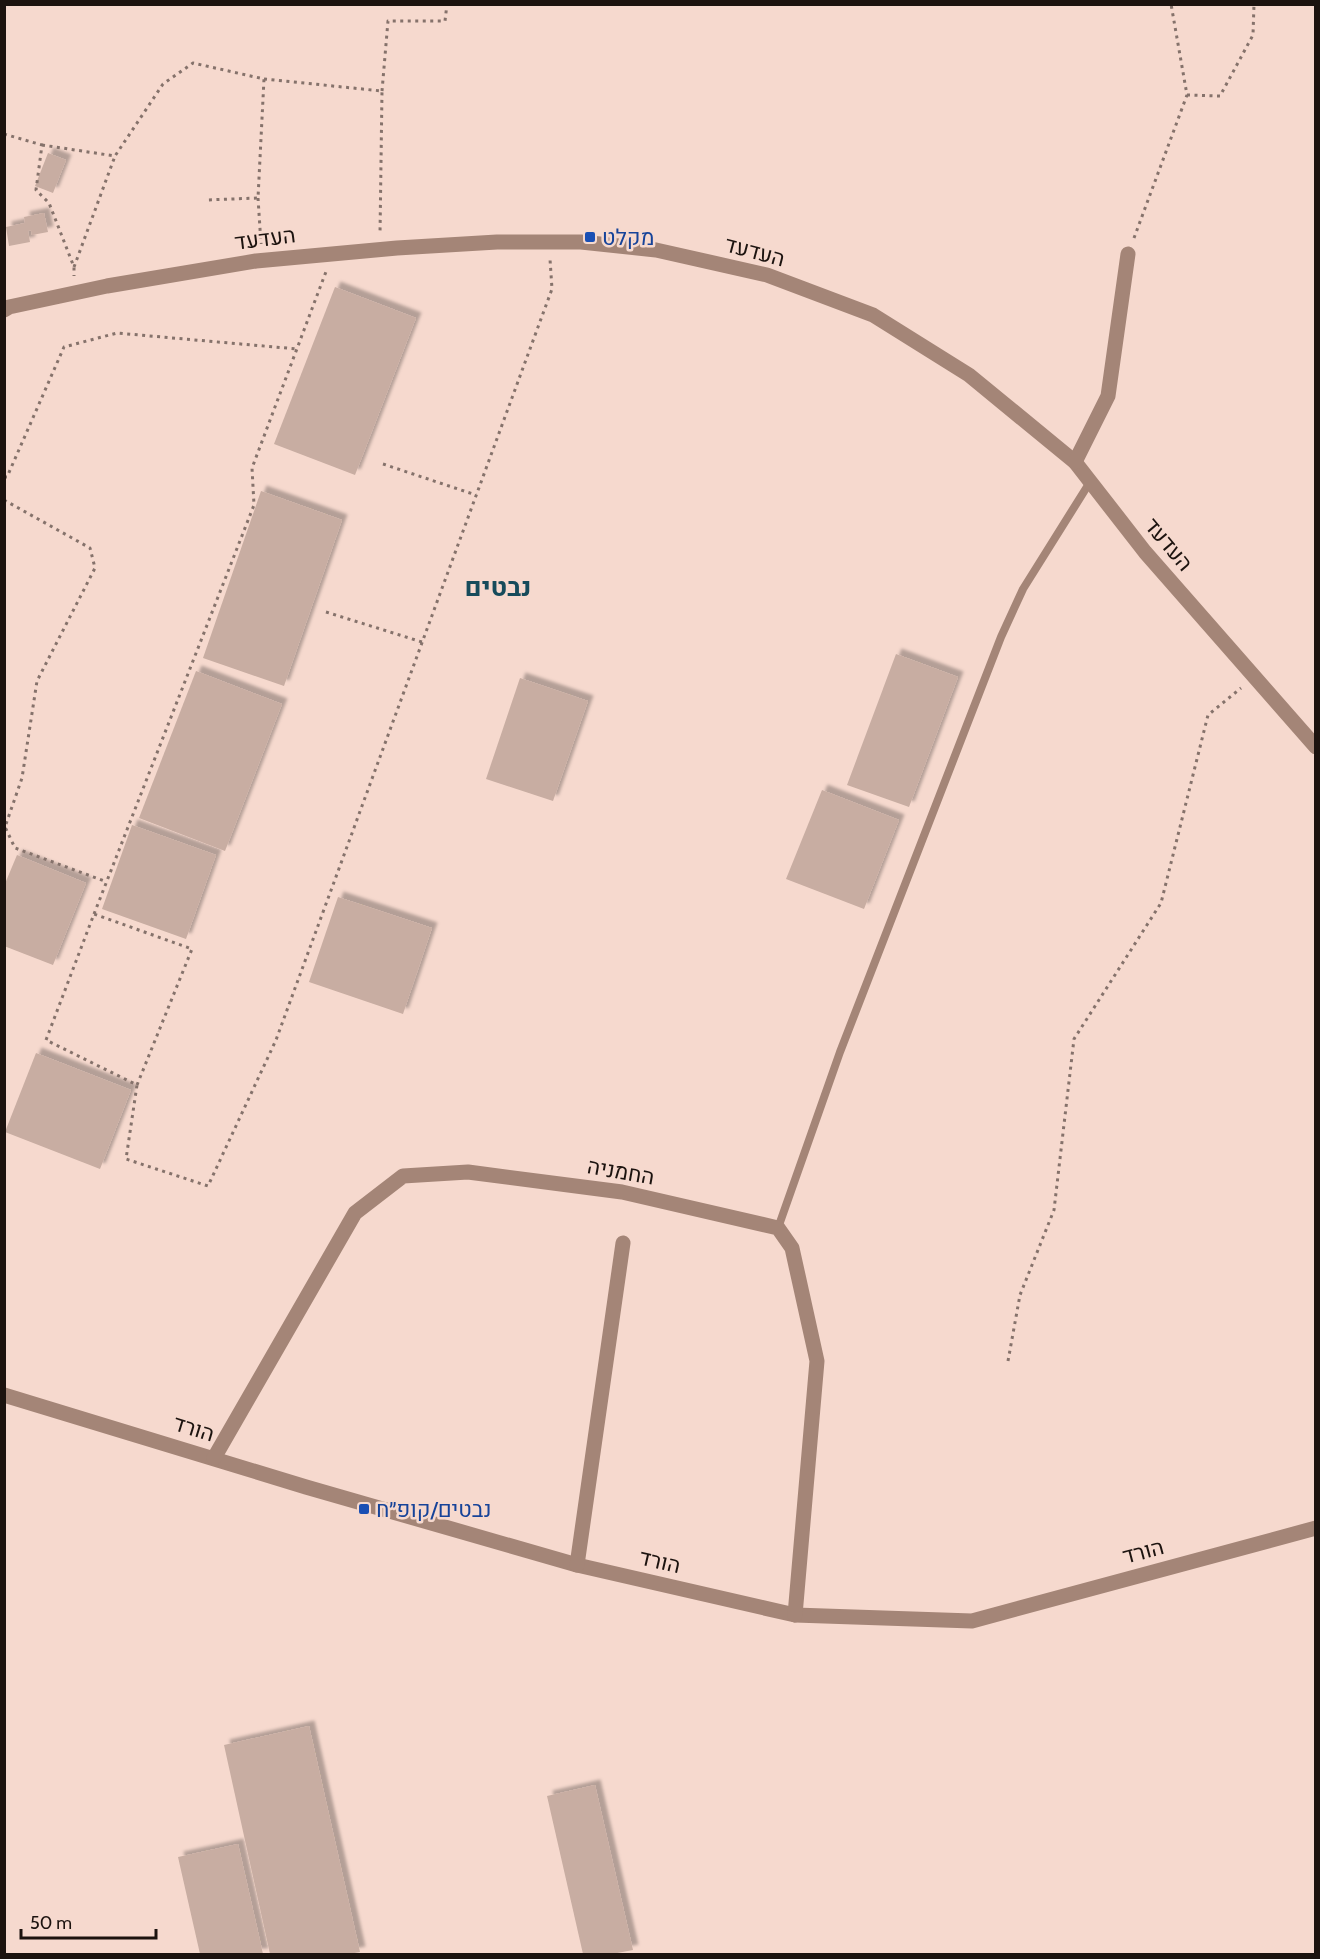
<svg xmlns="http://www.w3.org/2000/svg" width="1320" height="1959" font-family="Cabin,Heebo,sans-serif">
<defs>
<filter id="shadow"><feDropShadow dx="5.5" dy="-5.5" stdDeviation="1.5" flood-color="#0004"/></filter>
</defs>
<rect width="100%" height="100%" fill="#f6d9ce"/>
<g fill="#c8ada2" filter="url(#shadow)">
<path d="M48,153l18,7 -13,33 -18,-7z"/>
<path d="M44,213l4,19 -16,3 -1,-5 -3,1 2,11 -21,4 -3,-19 19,-4 -1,-6z"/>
<path d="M335,287l81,31 -61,157 -81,-31z"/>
<path d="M261,491l81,29 -58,166 -81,-28z"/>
<path d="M896,654l62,23 -49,130 -62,-22z"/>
<path d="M196,671l86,33 -57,147 -86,-33z"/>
<path d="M520,678l68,23 -35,100 -67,-22z"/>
<path d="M822,790l77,30 -35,89 -78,-30z"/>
<path d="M132,825l84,30 -30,84 -84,-30z"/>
<path d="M17,855l69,28 -33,82 -49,-19v-60z"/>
<path d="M338,897l94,31 -29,86 -94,-32z"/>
<path d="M36,1053l95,37 -31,79 -95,-37z"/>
<path d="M309,1726l51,226 -11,2h-79l-46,-209z"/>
<path d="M595,1785l38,165 -21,4h-29l-36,-158z"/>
<path d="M238,1844l25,110h-63l-22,-97z"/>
</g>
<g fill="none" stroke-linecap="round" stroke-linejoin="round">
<g stroke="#85726b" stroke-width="3" stroke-dasharray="3 4.5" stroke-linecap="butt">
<path d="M264,79l118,12 -2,143"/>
<path d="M382,91l6,-70h57l2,-17"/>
<path d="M1187,95l33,1 33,-61 1,-31"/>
<path d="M4,134l38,11 -6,45 13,13 25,64v9"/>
<path d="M42,145l73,11 48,-72 30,-21 71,16 -6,119 -52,2"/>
<path d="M258,198l3,46"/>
<path d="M1134,238l53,-143 -16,-91"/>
<path d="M74,267l41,-111"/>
<path d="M383,464l93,31"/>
<path d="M4,477h3l57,-130 53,-14 180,16"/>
<path d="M4,500l86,48 5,20 -58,113 -15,97 -17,49 10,21 92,34"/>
<path d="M326,612l96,30"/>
<path d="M94,914l160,-409 -2,-37 75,-199"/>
<path d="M137,1085l55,-136 -98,-35 -48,126 91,45 -11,74 82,27 68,-146 276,-751 -2,-30"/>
<path d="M1008,1361l12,-66 34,-85 20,-171 87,-136 47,-188 33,-27"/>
</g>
<path stroke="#a48577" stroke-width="8" d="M778,1228l62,-176 161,-415 22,-48 67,-107"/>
<g stroke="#a48577" stroke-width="15">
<path d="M4,310l5,-3 98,-21 149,-25 141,-13 100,-6h84l75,8 111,25 106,40 96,60 106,87 70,90 171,195"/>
<path d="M1075,462l33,-66 20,-142"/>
<path d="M4,1395l302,92 271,78 218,50 177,6 344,-93"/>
<path d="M214,1458l141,-245 48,-37 65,-4 154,20 156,36 14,20 25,113 -22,254"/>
<path d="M577,1565l46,-322"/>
</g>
</g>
<g fill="#1a4fb4" stroke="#f6d9ce" stroke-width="2">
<rect x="584" y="231" width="12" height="12" rx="3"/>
<rect x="358" y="1503" width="12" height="12" rx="3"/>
</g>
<g text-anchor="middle" stroke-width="5" stroke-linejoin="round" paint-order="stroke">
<g font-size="22" fill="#164399" stroke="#f6d9ce" text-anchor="start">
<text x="602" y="245">מקלט</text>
<text x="376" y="1517">נבטים/קופ״ח</text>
</g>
<g font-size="22" fill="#1c130f" stroke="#f6d9ce">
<text transform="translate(265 238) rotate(-7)" y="8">העדעד</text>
<text transform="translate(755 251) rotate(15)" y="8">העדעד</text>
<text transform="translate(1169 544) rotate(50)" y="8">העדעד</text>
<text transform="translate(621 1171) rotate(10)" y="8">החמניה</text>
<text transform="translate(194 1428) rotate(17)" y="8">הורד</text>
<text transform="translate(1143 1551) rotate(-15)" y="8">הורד</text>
<text transform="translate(660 1561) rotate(13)" y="8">הורד</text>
</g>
<g font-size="26" font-weight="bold" fill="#164b5b" stroke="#f6d9ce">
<text x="498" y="596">נבטים</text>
</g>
</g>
<rect width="1320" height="1959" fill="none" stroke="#1c130f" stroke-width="12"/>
<path d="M21 1929v9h135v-9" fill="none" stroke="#1c130f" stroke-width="3"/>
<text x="30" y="1929" font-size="18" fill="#1c130f" stroke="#f6d9ce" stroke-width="4.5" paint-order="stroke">50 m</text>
</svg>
